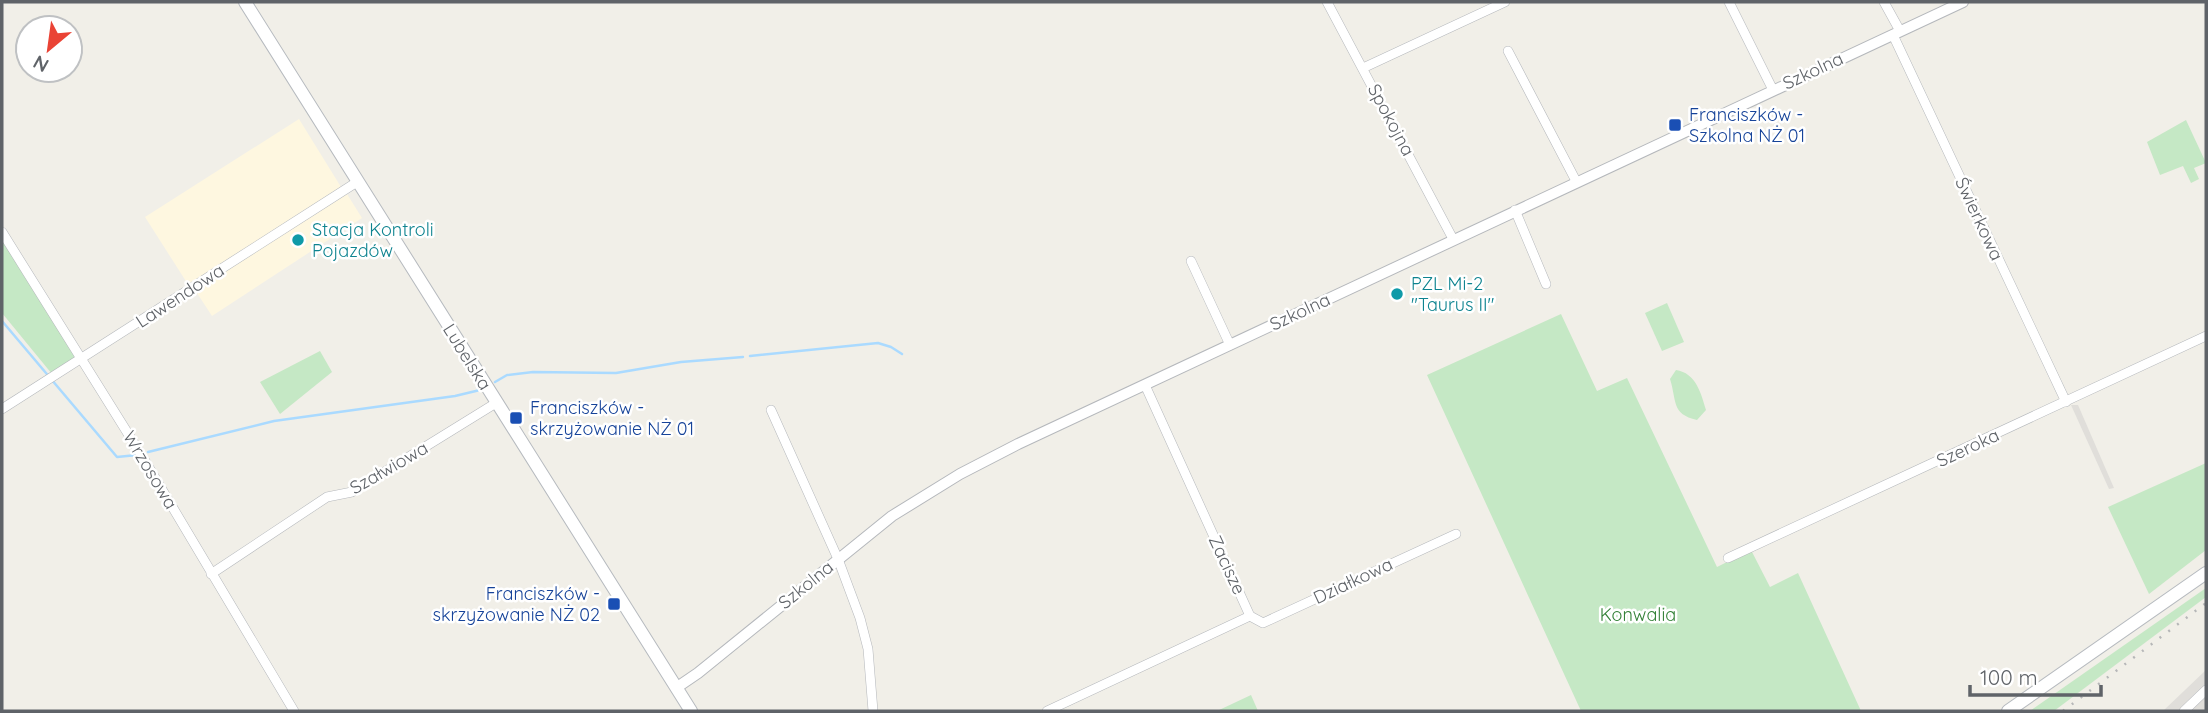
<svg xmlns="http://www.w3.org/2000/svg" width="2208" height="713" font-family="Quicksand,sans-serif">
<rect width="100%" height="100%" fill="#f1efe8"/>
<g fill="#fef7e0">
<path d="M299,119l42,68 -152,99 -44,-69z"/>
<path d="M347,194l15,24 -150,98 -17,-26z"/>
</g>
<g fill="#e0deda">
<path d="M2071,405h7l36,83 -5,1z"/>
<path d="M2206,670v41h-43z"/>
</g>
<g fill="#c5e8c5">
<path d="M2186,120l20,43 -12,5 5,11 -8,4 -8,-17 -23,9 -13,-33z"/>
<path d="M2,237l77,121 -27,16 -50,-61z"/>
<path d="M1667,303l17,39 -22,9 -17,-38z"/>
<path d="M1561,314l36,77 30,-13 90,189 34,-17 19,37 28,-14 63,138h-280l-154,-336z"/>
<path d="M320,351l12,21 -52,42 -20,-32z"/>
<path d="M1676,370c20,3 25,23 30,40l-9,10c-26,-6 -20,-19 -27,-41z"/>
<path d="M2206,463v87l-57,44 -41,-87z"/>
<path d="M2206,588v9l-152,114h-24z"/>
<path d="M1251,695l7,16h-41z"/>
</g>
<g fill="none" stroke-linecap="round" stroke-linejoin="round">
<g stroke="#aadaff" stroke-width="2.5">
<path d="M2,321l115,136 20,-2"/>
<path d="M750,356l128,-13 13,4 11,7"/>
<path d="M495,382l12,-7 26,-3 83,1 65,-11 62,-5"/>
<path d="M148,452l126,-31 181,-25 25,-6"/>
</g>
<g stroke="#b5b8bc" stroke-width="10">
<g id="minor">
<path d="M1327,2l126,237"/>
<path d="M1729,2l44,88"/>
<path d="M1884,2l16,29"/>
<path d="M1893,35l173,367"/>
<path d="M1508,51l68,130"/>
<path d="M1363,68l142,-66"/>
<path d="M1515,210l31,74"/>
<path d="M2,232l140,224 152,255"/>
<path d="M1191,261l39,84"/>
<path d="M2,409l355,-227"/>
<path d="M771,410l67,149 22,59 8,31 5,62"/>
<path d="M1728,558l478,-222"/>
<path d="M211,574l116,-77 25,-5 144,-89"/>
<path d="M1250,616l13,7 193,-89"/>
<path d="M1047,711l203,-95 -105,-231"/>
<path d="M2184,711l22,-21"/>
</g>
</g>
<g stroke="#b5b8bc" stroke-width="12">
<path id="tertiary" d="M676,688l22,-15 194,-157 68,-42 58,-30 945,-442"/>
</g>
<g stroke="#b6babf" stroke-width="14">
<g id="secondary">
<path d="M245,2l446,709"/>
<path d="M2008,711l198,-138"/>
</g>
</g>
<use href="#minor" stroke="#fff" stroke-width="9"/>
<use href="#tertiary" stroke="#fff" stroke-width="10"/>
<use href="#secondary" stroke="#fff" stroke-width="12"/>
<path stroke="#b6b7b8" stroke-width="2.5" stroke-dasharray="2 9" stroke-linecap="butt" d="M2063,711l143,-108"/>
</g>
<g fill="#1a4fb4" stroke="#fff" stroke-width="2.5">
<rect x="1668" y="118" width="14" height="14" rx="3.5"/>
<rect x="509" y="411" width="14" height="14" rx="3.5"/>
<rect x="607" y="597" width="14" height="14" rx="3.5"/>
</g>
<g fill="#0f9aa8" stroke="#fff" stroke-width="2.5">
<circle cx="298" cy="240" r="7"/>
<circle cx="1397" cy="294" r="7"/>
</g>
<g text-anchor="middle" stroke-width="5" stroke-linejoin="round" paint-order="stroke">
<g font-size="18" fill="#5f6368" stroke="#fff">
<text transform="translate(1813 71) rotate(-25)" y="6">Szkolna</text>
<text transform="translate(1391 120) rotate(62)" y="6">Spokojna</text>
<text transform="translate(1979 219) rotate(65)" y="6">Świerkowa</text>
<text transform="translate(180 296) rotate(-33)" y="6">Lawendowa</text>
<text transform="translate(1300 312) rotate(-25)" y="6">Szkolna</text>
<text transform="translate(467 357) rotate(58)" y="6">Lubelska</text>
<text transform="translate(1968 448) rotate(-25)" y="6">Szeroka</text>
<text transform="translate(389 468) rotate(-30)" y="6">Szałwiowa</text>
<text transform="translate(150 470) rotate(59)" y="6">Wrzosowa</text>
<text transform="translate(1227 565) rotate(65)" y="6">Zacisze</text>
<text transform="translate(1353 581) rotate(-25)" y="6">Działkowa</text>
<text transform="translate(806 585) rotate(-39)" y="6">Szkolna</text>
</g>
<g font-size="18" fill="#164399" stroke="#fff" text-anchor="start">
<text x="1689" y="121">Franciszków -<tspan x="1689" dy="21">Szkolna NŻ 01</tspan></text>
<text x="530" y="414">Franciszków -<tspan x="530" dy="21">skrzyżowanie NŻ 01</tspan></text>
<text x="600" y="600" text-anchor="end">Franciszków -<tspan x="600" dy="21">skrzyżowanie NŻ 02</tspan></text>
</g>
<g font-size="18" fill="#0d838f" stroke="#fff" text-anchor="start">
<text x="312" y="236">Stacja Kontroli<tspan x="312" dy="21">Pojazdów</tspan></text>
<text x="1411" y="290">PZL Mi-2<tspan x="1411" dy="21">"Taurus II"</tspan></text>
</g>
<g font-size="18" fill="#348238" stroke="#fff">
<text x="1638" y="621">Konwalia</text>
</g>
</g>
<rect width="2208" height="713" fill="none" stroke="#5f6368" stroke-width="7"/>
<g transform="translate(49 49) rotate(209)"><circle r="33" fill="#ffffff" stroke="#bfc1c3" stroke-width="2"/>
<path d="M0-5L12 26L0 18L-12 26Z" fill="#ea4335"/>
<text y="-10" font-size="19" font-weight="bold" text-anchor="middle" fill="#5f6368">N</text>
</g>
<path d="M1970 685v10h131v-10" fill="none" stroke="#5f6368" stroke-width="3.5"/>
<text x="1980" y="685" font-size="21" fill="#5f6368" stroke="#ffffff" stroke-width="5" paint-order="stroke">100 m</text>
</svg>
